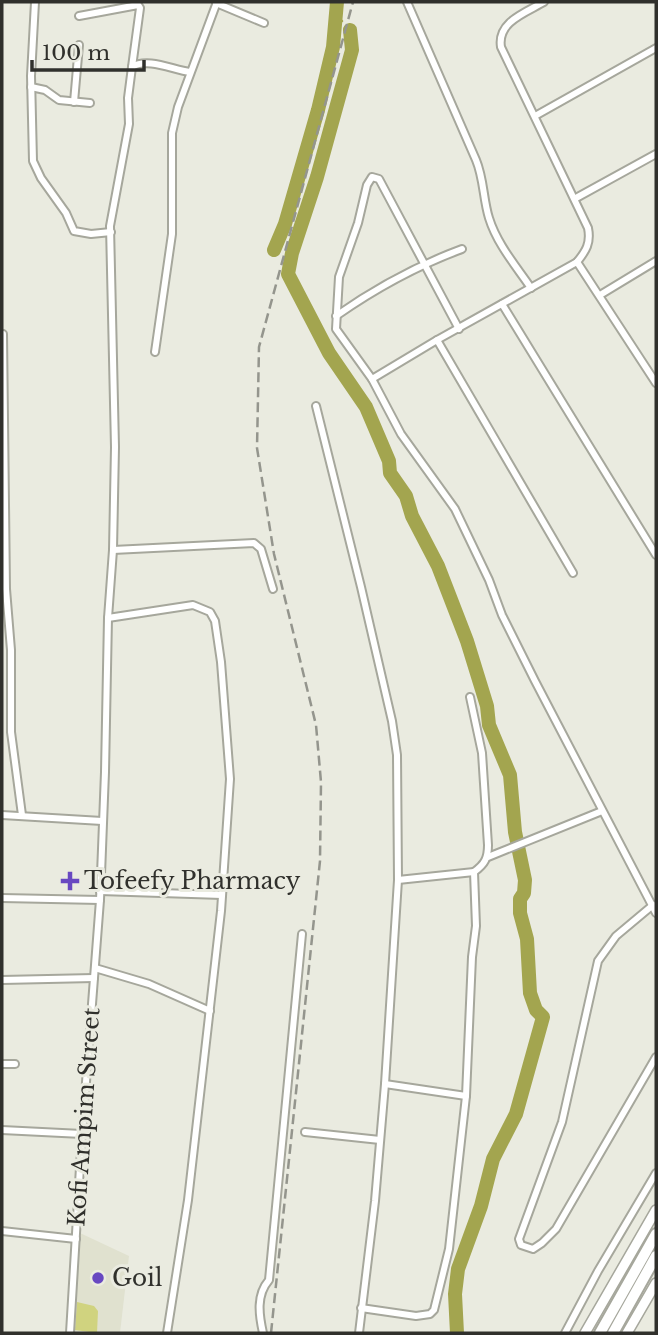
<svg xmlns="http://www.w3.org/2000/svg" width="658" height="1335" viewBox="0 0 658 1335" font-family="'Libre Baskerville',serif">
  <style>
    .built { fill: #e0e1cf }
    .green { fill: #d0d37f }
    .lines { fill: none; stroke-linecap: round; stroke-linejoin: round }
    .stream { stroke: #a3a54f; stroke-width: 2.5 }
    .river { stroke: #a3a54f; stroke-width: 14 }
    .street-casing { stroke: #a6a79c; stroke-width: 10 }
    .secondary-casing { stroke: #a6a79c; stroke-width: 12 }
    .highway-casing { stroke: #a6a79c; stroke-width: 14 }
    .street { stroke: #fff; stroke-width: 6 }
    .secondary { stroke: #fff; stroke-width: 9 }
    .highway { stroke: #fff; stroke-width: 10 }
    .rail { stroke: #94958d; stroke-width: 2.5; stroke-dasharray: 10 5; stroke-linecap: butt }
    .poi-dot { fill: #6848c1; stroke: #eaebe0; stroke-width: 2.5 }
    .labels { text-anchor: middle; stroke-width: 6; stroke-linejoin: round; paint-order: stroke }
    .poi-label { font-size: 23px; fill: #30302c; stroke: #eaebe0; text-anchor: start }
    .street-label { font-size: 23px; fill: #30302c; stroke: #eaebe0 }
  </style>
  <rect width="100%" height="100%" fill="#eaebe0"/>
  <polygon class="built" points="80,1233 129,1256 120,1333 72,1333"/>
  <polygon class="green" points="77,1302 94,1306 98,1311 97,1333 75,1330"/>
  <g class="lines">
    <polyline class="stream" points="335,23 342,21"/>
    <g class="river">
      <polyline points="350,30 352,50 317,177 292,253 288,274 329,353 366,407 389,461 390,473 406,496 412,516 438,566 467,641 487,706 489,725 510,775 515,832 525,880 524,893 520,899 520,913 527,939 530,993 536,1010 543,1017 516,1114 493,1159 481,1206 458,1269 455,1294 457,1333"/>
      <polyline points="274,250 285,224 318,110 333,47 337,2"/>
    </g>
    <defs>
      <g id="street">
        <polyline points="35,2 31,76 33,161 41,178 66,213 74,231 91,234 111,232"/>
        <path d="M407,2L476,160C484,179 483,199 489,218C497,244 516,266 531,288"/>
        <polyline points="216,3 264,23"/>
        <polyline points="79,16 138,5 140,8 132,67"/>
        <polyline points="31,87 45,90 59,100 90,103"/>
        <polyline points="74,102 79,45"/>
        <polyline points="535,116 656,48"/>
        <polyline points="576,198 656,154"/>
        <polyline points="577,262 656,383"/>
        <polyline points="600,295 656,261"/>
        <polyline points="502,304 656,555"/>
        <path d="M336,316C376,288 416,266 462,249"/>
        <polyline points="459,329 379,179 372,177 367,185 358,223 339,277 336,329 372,379 401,434 455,509 489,580 502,615 535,681 656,913"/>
        <polyline points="3,334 6,589 11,650 11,732 22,815"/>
        <polyline points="437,340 573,573"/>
        <polyline points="155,352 172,234 172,133 178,107 217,2"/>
        <path d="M372,379L437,340L577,262C586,251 591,243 588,228L501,47C497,22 525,13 544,2"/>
        <polyline points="316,406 361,587 392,721 397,755 398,880 385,1084 375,1201 359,1333"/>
        <polyline points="113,550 254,543 261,549 273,589"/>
        <polyline points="108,618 193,605 210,612 215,621 221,662 230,779 221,911 188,1200 167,1333"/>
        <polyline points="2,815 102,821"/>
        <polyline points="488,857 602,811"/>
        <polyline points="398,880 474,872"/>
        <polyline points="100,891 222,895"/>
        <polyline points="2,898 100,900"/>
        <polyline points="653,905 616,936 598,961 562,1122 519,1239 521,1245 533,1249 542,1243 556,1229 656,1057"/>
        <polyline points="95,968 149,984 210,1011"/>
        <polyline points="2,980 94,978"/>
        <polyline points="2,1064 15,1064"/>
        <polyline points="385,1084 466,1096"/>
        <polyline points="2,1130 82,1134"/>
        <polyline points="305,1132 380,1140"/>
        <polyline points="2,1231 76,1239"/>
        <path d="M361,1308L416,1316L430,1314L434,1310L449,1249L466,1096L472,957L476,926L474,872C485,864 488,858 488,845L482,753L470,697"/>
        <path d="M70,1333L82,1134L100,900L105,772L108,618L113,550L115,447L110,226L129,124L128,98L132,67C148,57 173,70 190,72"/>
        <path d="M263,1333C259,1315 256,1295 269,1280L302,934"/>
        <polyline points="565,1333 598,1271 656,1173"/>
      </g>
      <g id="secondary">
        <polyline points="585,1333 656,1210"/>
        <polyline points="627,1333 656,1283"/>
      </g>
      <g id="highway">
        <polyline points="600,1333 656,1234"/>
        <polyline points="613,1333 656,1256"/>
      </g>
    </defs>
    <use href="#street" class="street-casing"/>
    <use href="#secondary" class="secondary-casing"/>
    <use href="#highway" class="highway-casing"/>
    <use href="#street" class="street"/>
    <use href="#secondary" class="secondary"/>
    <use href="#highway" class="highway"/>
    <polyline class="rail" points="271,1333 320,861 321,782 316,725 274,554 257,448 259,347 353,2"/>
  </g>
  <g class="poi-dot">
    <path d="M66.5 870.5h7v7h7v7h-7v7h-7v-7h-7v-7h7z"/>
    <circle cx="98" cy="1278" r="7"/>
  </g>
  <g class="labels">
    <g class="poi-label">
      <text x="84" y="889">Tofeefy Pharmacy</text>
      <text x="112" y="1286">Goil</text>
    </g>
    <g class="street-label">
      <text transform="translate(84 1117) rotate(-86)" y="8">Kofi Ampim Street</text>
    </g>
  </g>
  <rect width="658" height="1335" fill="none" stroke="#30302c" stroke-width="7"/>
  <path d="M32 60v10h112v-10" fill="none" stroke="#30302c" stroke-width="3.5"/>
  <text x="42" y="60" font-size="21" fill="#30302c" stroke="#eaebe0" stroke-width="5" paint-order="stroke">100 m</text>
</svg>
